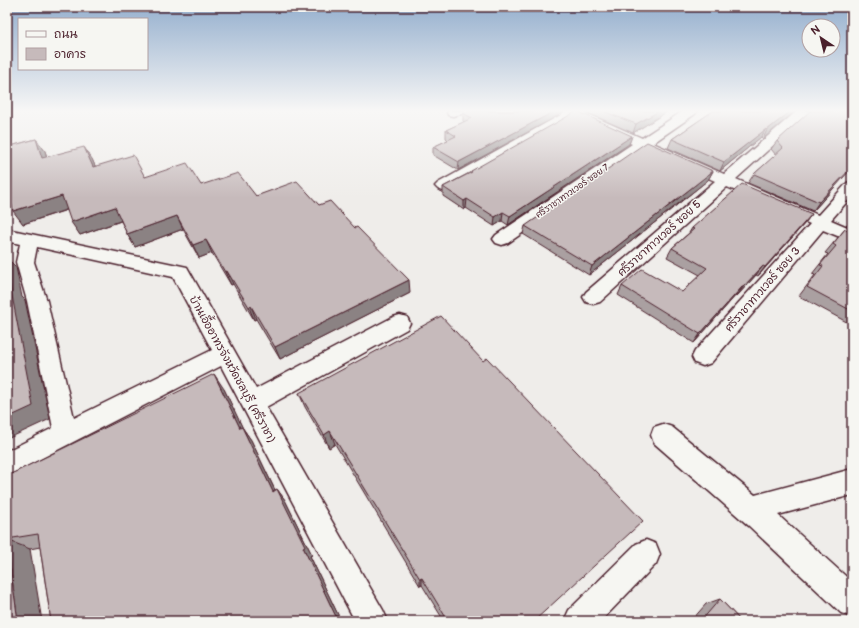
<svg xmlns="http://www.w3.org/2000/svg" width="859" height="628" viewBox="0 0 859 628" font-family="'Balsamiq Sans','Playpen Sans Thai',sans-serif">
  <style>
    .lines { fill: none; stroke-linecap: round; stroke-linejoin: round }
    .minor-casing { stroke: #4a1f2b; stroke-width: 3 }
    .minor { fill: #f6f6f2; fill-rule: evenodd }
    .wall { fill: #aaa0a1; stroke: #4a1f2b }
    .shaded-wall { fill: #8b8283; stroke: #4a1f2b }
    .building { fill: #c6babb; stroke: #4a1f2b }
    .labels { text-anchor: middle; stroke-width: 3; stroke-linejoin: round; paint-order: stroke }
    .far-street-label { font-size: 9px; fill: #4a1f2b; stroke: #f6f6f2 }
    .street-label { font-size: 11px; fill: #4a1f2b; stroke: #f6f6f2 }
  </style>
  <rect width="100%" height="100%" fill="#efedea"/>
  <filter id="ink" filterUnits="userSpaceOnUse"><feTurbulence type="fractalNoise" baseFrequency=".025" numOctaves="2"/><feDisplacementMap in="SourceGraphic" scale="8" xChannelSelector="R" yChannelSelector="G"/><feConvolveMatrix kernelMatrix="1 2 1 2 8 2 1 2 1" color-interpolation-filters="sRGB"/></filter>
  <g filter="url(#ink)">
    <g class="lines">
      <defs>
        <g id="minor">
          <polygon points="448,111 463,111 461,114 453,116 448,115 447,112"/>
          <polygon points="563,111 581,111 642,138 683,111 697,111 695,114 653,143 724,174 797,111 810,111 808,114 736,179 818,215 847,183 852,181 852,196 831,220 852,229 852,242 823,230 711,363 703,366 695,363 692,357 695,351 810,224 727,187 600,302 593,304 586,302 583,297 586,292 715,181 644,149 508,243 502,245 496,243 493,239 496,235 632,144 574,118 448,189 443,191 438,189 435,186 438,183 564,113"/>
          <path d="M7,229L187,267L256,389L393,317L400,315L407,317L410,323L407,329L266,407L383,610L388,621H355L221,366L7,476V451L53,428L27,301L16,262L20,244L7,241ZM37,247L173,277L212,350L74,418L47,301L34,262Z"/>
          <polygon points="663,424 672,427 755,495 852,469 852,495 778,515 852,582 852,617 841,613 749,526 654,443 651,435 654,427"/>
          <polygon points="646,540 656,544 660,554 656,564 601,621 564,621 569,610 636,544"/>
        </g>
      </defs>
      <use href="#minor" class="minor-casing"/>
      <use href="#minor" class="minor"/>
    </g>
    <g class="wall">
      <polygon points="468,111 564,111 563,113 458,170 433,155 433,147 448,140 446,138 446,130 464,122 463,121 463,113"/>
      <polygon points="585,111 668,111 633,133 586,112"/>
      <polygon points="713,111 795,111 763,139 761,137 720,171 668,148 672,139"/>
      <polygon points="852,111 852,168 813,211 748,183 754,174 776,155 771,149 777,141"/>
      <polygon points="632,136 629,144 508,225 502,221 494,226 466,208 464,210 443,196 443,187 471,172 471,171"/>
      <polygon points="36,139 45,151 47,157 92,159 95,166 145,177 201,185 256,196 319,205 410,293 280,359 256,319 254,320 233,284 231,285 212,253 199,258 183,229 135,247 127,234 121,221 80,235 67,210 23,224 11,202 7,203 7,147"/>
      <polygon points="713,171 708,180 589,275 523,234 525,226"/>
      <polygon points="812,214 805,223 758,276 756,275 737,296 736,295 694,343 618,295 622,286 682,292 700,275 667,257 672,248 689,233 692,228"/>
      <polygon points="845,229 852,232 852,325 799,296 815,275 812,274 828,254 825,253"/>
      <polygon points="224,389 242,427 251,440 275,490 277,489 285,500 312,555 310,556 341,621 51,621 40,547 30,549 7,621 7,475 8,475"/>
      <polygon points="299,393 534,621 444,621 422,585 420,586 335,444 329,448 305,407"/>
      <polygon points="720,599 741,621 691,621 706,604"/>
    </g>
    <g class="shaded-wall">
      <polygon points="555,111 564,111 563,113 458,170 459,162"/>
      <polygon points="659,111 668,111 633,133 636,124"/>
      <polygon points="791,111 795,111 763,139 767,130"/>
      <polygon points="766,129 761,137 720,171 724,162"/>
      <polygon points="632,136 629,144 508,225 510,216"/>
      <polygon points="36,139 45,151 51,171 42,158"/>
      <polygon points="84,147 92,159 101,180 93,167"/>
      <polygon points="852,167 852,168 813,211 819,202"/>
      <polygon points="713,171 708,180 589,275 592,266"/>
      <polygon points="8,186 18,199 7,203 7,187"/>
      <polygon points="62,196 72,208 23,224 13,211"/>
      <polygon points="467,199 466,208 464,210 464,201"/>
      <polygon points="115,207 123,220 80,235 71,222"/>
      <polygon points="503,212 502,221 494,226 495,217"/>
      <polygon points="812,214 805,223 758,276 765,267"/>
      <polygon points="177,216 183,229 135,247 127,234"/>
      <polygon points="206,240 212,253 199,258 193,245"/>
      <polygon points="7,258 16,267 22,297 25,300 50,419 7,439 8,285"/>
      <polygon points="763,266 756,275 737,296 743,287"/>
      <polygon points="227,271 233,284 231,285 225,272"/>
      <polygon points="409,280 410,293 280,359 275,347"/>
      <polygon points="742,287 736,295 694,343 700,334"/>
      <polygon points="251,306 256,319 254,320 249,307"/>
      <polygon points="214,374 224,389 249,441 240,428"/>
      <polygon points="242,427 251,440 281,503 273,492"/>
      <polygon points="330,431 335,444 329,448 324,435"/>
      <polygon points="277,489 285,500 312,555 310,556 341,621 338,621 303,547"/>
      <polygon points="7,540 30,549 42,621 18,621 7,544"/>
      <polygon points="422,578 422,585 420,586 420,579"/>
    </g>
    <g class="building">
      <polygon points="468,111 555,111 459,162 433,147 456,136 446,130 472,118 463,113"/>
      <polygon points="577,111 632,136 510,216 503,212 495,217 467,199 464,201 443,187 472,172 471,171"/>
      <polygon points="603,111 659,111 636,124"/>
      <polygon points="713,111 791,111 767,130 766,129 724,162 672,139"/>
      <polygon points="810,111 852,111 852,167 819,202 754,174 783,148 777,141"/>
      <polygon points="36,139 42,158 84,147 93,167 133,155 145,177 187,163 201,185 238,173 256,196 297,181 319,205 330,201 355,228 357,227 409,280 275,347 251,306 249,307 227,271 225,272 206,240 193,245 177,216 127,234 115,207 71,222 62,196 13,211 8,186 7,187 7,147"/>
      <polygon points="647,142 713,171 592,266 525,226"/>
      <polygon points="742,184 812,214 765,267 763,266 743,287 742,287 700,334 622,286 642,269 682,292 707,268 672,248 694,229 692,228"/>
      <polygon points="845,229 852,232 852,311 807,287 823,266 820,265 836,246 833,244"/>
      <polygon points="7,282 8,285 10,285 33,406 7,418"/>
      <polygon points="441,316 483,361 487,358 643,521 534,621 448,621 422,578 420,579 330,431 324,435 299,393"/>
      <polygon points="214,374 240,428 242,427 273,492 277,489 305,546 303,547 338,621 51,621 38,534 7,539 7,476"/>
      <polygon points="7,544 18,621 7,621"/>
      <polygon points="720,599 741,621 701,621"/>
    </g>
  </g>
  <linearGradient id="sky" x2="0" y2="1"><stop stop-color="#93aecd"/><stop offset="0.56" stop-color="#f8f7f6"/><stop offset="1" stop-color="#f8f7f6" stop-opacity="0"/></linearGradient>
  <rect width="859" height="198" fill="url(#sky)"/>
  <g class="labels">
    <g class="far-street-label">
      <text transform="translate(572 191) rotate(-35)" y="3">ศรีราชาทาวเวอร์ ซอย 7</text>
    </g>
    <g class="street-label">
      <text transform="translate(659 238) rotate(-42)" y="4">ศรีราชาทาวเวอร์ ซอย 5</text>
      <text transform="translate(762 289) rotate(-49)" y="4">ศรีราชาทาวเวอร์ ซอย 3</text>
      <text transform="translate(233 369) rotate(61)" y="4">บ้านเอื้ออาทรจังหวัดชลบุรี (ศรีราชา)</text>
    </g>
  </g>
  <rect width="859" height="628" fill="none" stroke="#f6f6f2" stroke-width="24"/>
  <rect x="12" y="12" width="835" height="604" fill="none" stroke="#4a1f2b" stroke-width="1.5" filter="url(#ink)"/>
  <rect x="18" y="18" width="130" height="52" fill="#f6f6f2" stroke="#b1a0a2"/>
  <rect x="26" y="31" width="20" height="6" fill="#f6f6f2" stroke="#b1a0a2"/>
  <text x="54" y="38" font-size="12" fill="#4a1f2b">ถนน</text>
  <rect x="26" y="48" width="20" height="12" fill="#c6babb" stroke="#b1a0a2"/>
  <text x="54" y="58" font-size="12" fill="#4a1f2b">อาคาร</text>
  <g transform="translate(821 38) rotate(325)"><circle r="19" fill="#f6f6f2" stroke="#b1a0a2"/>
  <path d="M0-3L7 15L0 10L-7 15Z" fill="#4a1f2b"/>
  <text y="-6" font-size="11" font-weight="bold" text-anchor="middle" fill="#4a1f2b">N</text>
  </g>
</svg>
